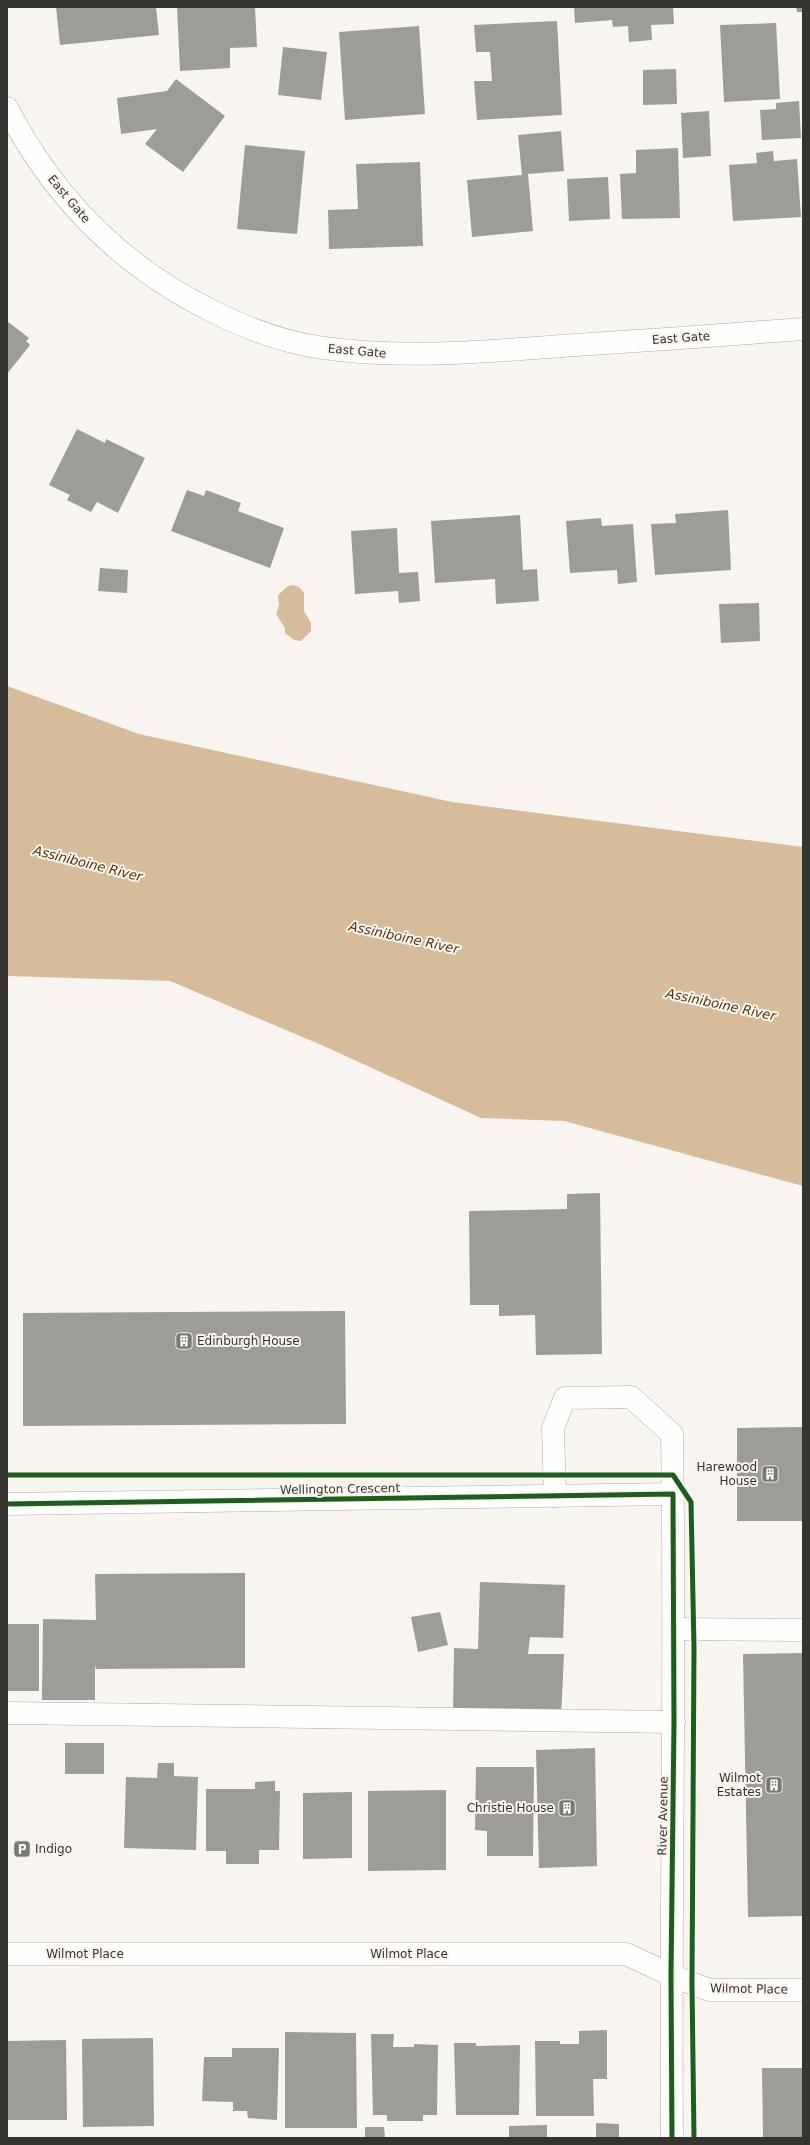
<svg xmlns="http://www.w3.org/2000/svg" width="810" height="2145" viewBox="0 0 810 2145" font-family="'DejaVu Sans',sans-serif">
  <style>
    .water { fill: #d6bc9b }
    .building { fill: #9e9c99 }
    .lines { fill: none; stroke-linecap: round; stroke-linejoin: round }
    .minor-casing { stroke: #aeaba8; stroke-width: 23 }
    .minor { stroke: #fefefd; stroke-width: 22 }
    .cycleway-casing { stroke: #fbf5ee; stroke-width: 8 }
    .cycleway { stroke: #1b5e20; stroke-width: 5 }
    .labels { text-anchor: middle; stroke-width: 4; stroke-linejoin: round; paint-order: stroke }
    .street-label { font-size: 12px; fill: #363431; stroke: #fbf5ee }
    .poi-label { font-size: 12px; fill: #363431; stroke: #fbf5ee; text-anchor: end }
    .water-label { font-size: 13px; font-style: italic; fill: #4f3611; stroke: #fbf5ee }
  </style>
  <rect width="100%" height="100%" fill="#f8f5f1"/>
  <g class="water">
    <polygon points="294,585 300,588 304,593 304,611 311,623 311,631 301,641 294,640 285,633 285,628 276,614 279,605 278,595 288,586"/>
    <polygon points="7,686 139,734 452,802 803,847 803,1186 564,1121 481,1118 326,1047 170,981 7,976"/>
  </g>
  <g class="building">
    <polygon points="56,7 156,7 159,35 60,45"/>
    <polygon points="177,7 255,7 257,47 230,48 230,68 180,71"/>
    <polygon points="574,7 673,7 674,24 651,25 652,40 629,42 628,26 613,27 612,20 575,23"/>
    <polygon points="796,7 803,7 803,12 797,12"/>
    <polygon points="557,21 562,115 477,120 474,81 492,81 490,52 476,52 474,25"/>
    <polygon points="776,23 780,99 724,102 720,25"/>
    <polygon points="419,26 425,114 345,120 339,32"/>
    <polygon points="283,47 327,52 321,100 278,95"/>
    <polygon points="676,69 677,104 643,105 643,70"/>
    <polygon points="176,79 225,116 183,172 145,144 157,129 121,134 117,98 167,91"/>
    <polygon points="799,101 801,138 762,140 760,110 776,109 776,103"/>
    <polygon points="709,111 711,156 683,158 681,113"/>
    <polygon points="561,131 564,171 528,174 533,231 472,237 467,180 522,175 518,135"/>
    <polygon points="245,145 305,151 297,234 237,229"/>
    <polygon points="678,148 680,218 622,219 620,174 636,173 636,150"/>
    <polygon points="773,151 774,161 797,159 801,217 733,221 729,165 757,163 756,153"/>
    <polygon points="420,162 423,246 329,249 328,210 358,209 356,164"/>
    <polygon points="608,177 610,219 569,221 567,179"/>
    <polygon points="7,321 29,338 26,341 30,345 7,374"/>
    <polygon points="77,429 105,443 106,439 145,458 118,513 97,502 91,512 67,500 70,495 49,485"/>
    <polygon points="187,490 204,496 206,490 241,503 238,511 284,528 270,568 171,531"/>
    <polygon points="728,510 731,570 655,575 651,524 676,523 675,514"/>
    <polygon points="520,515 523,570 537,569 539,601 496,604 495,579 435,583 431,521"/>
    <polygon points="601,518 602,526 633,524 637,582 618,584 617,570 570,573 566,521"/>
    <polygon points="397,528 399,573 418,572 420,601 399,603 398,591 355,594 351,531"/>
    <polygon points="100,568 128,570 127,593 98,591"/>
    <polygon points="759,603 760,641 721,643 719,604"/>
    <polygon points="600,1193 602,1354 536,1355 535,1315 499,1316 499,1305 470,1305 469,1211 567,1209 567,1194"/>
    <polygon points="345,1311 346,1424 23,1426 23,1313"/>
    <polygon points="803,1427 803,1521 737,1521 737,1428"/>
    <polygon points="245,1573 245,1668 96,1669 95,1665 95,1700 42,1700 43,1619 96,1620 95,1574"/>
    <polygon points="480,1582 565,1585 563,1638 530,1637 528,1654 564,1654 561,1718 453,1714 454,1648 478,1649"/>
    <polygon points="440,1612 448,1645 418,1652 411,1617"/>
    <rect x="7" y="1624" width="32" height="67"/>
    <polygon points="803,1653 803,1916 748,1917 743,1654"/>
    <rect x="65" y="1743" width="39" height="31"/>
    <polygon points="595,1748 597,1866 539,1868 536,1750"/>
    <polygon points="158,1763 174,1763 174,1776 198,1777 196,1850 124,1848 126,1777 157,1778"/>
    <polygon points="476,1767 534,1767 533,1856 487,1856 487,1831 475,1830"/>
    <polygon points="275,1781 275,1791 280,1791 279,1850 259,1850 259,1864 226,1864 226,1851 206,1851 206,1789 255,1789 255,1782"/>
    <polygon points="446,1790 446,1870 368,1871 368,1791"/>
    <polygon points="352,1792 352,1858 303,1859 303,1793"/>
    <polygon points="607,2030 607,2079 593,2079 594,2116 536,2116 535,2041 560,2041 560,2044 579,2044 579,2031"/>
    <polygon points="285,2032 356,2033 357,2128 285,2128"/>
    <polygon points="371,2034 394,2034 393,2047 414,2047 414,2044 438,2045 437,2115 423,2115 423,2121 387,2121 387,2115 373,2115"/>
    <polygon points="153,2038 154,2126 83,2127 82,2039"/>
    <polygon points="66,2040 67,2120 7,2120 7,2041"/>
    <polygon points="454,2043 476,2043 476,2046 520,2045 519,2115 456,2115"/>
    <polygon points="232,2048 279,2048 277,2120 248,2118 247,2111 233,2111 233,2102 202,2101 204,2057 232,2057"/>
    <polygon points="762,2068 803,2068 803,2138 763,2138"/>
    <polygon points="596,2123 619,2124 619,2138 596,2138"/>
    <polygon points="547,2125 547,2138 509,2138 509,2126"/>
    <polygon points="365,2127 384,2127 385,2138 365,2138"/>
  </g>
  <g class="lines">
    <defs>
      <g id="minor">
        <path d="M7,108C54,199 122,267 214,312C248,329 285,343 324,348C403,359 482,352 561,346C642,341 722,335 803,329"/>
        <path d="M555,1496L553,1428L565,1398L631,1397L672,1434C676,1669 670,1903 672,2138"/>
        <polyline points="7,1504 673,1494"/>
        <polyline points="674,1629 803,1630"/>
        <polyline points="7,1713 674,1722"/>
        <polyline points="7,1954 626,1954 671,1975 709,1990 803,1990"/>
      </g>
    </defs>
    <use href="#minor" class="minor-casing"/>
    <use href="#minor" class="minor"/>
    <defs>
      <g id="cycleway">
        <polyline points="7,1475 673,1475 691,1502 694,1648 692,1984 694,2138"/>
        <polyline points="7,1504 673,1494 674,1722 671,1975 672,2138"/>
      </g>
    </defs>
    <use href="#cycleway" class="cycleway-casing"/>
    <use href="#cycleway" class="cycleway"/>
  </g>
  <defs>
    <symbol id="building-square" viewBox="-11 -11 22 22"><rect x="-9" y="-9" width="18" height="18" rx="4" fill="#7a7874" stroke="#fbf5ee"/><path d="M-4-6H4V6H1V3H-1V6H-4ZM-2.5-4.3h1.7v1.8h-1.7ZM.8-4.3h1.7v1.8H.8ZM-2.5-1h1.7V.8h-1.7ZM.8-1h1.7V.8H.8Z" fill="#fff"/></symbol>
    <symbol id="parking-square" viewBox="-11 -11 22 22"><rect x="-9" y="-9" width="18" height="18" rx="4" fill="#7a7874" stroke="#fbf5ee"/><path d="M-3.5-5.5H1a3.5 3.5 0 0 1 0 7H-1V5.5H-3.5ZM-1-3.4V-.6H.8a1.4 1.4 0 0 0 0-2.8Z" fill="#fff"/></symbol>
  </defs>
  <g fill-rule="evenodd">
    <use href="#building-square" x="174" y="1331" width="20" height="20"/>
    <use href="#building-square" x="760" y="1464" width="20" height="20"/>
    <use href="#building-square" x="764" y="1775" width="20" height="20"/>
    <use href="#building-square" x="557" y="1798" width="20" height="20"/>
    <use href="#parking-square" x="12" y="1839" width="20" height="20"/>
  </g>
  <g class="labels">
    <g class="street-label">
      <text transform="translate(69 199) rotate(50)" y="4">East Gate</text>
      <text transform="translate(681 338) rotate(-4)" y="4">East Gate</text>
      <text transform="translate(357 351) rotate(5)" y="4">East Gate</text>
      <text transform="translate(340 1489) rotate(-1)" y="4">Wellington Crescent</text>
      <text transform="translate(663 1816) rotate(-89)" y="4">River Avenue</text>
      <text x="85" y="1958">Wilmot Place</text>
      <text x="409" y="1958">Wilmot Place</text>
      <text transform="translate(749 1989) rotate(1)" y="4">Wilmot Place</text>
    </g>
    <g class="poi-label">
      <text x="197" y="1345" text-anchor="start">Edinburgh House</text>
      <text x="757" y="1471">Harewood<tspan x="757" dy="14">House</tspan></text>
      <text x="761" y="1782">Wilmot<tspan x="761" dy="14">Estates</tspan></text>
      <text x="554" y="1812">Christie House</text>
      <text x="35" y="1853" text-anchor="start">Indigo</text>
    </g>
    <g class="water-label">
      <text transform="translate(88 863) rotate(14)" y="5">Assiniboine River</text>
      <text transform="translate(404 937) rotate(12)" y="5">Assiniboine River</text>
      <text transform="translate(721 1004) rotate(12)" y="5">Assiniboine River</text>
    </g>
  </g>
  <rect width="810" height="2145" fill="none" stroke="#363431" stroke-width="16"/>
</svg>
